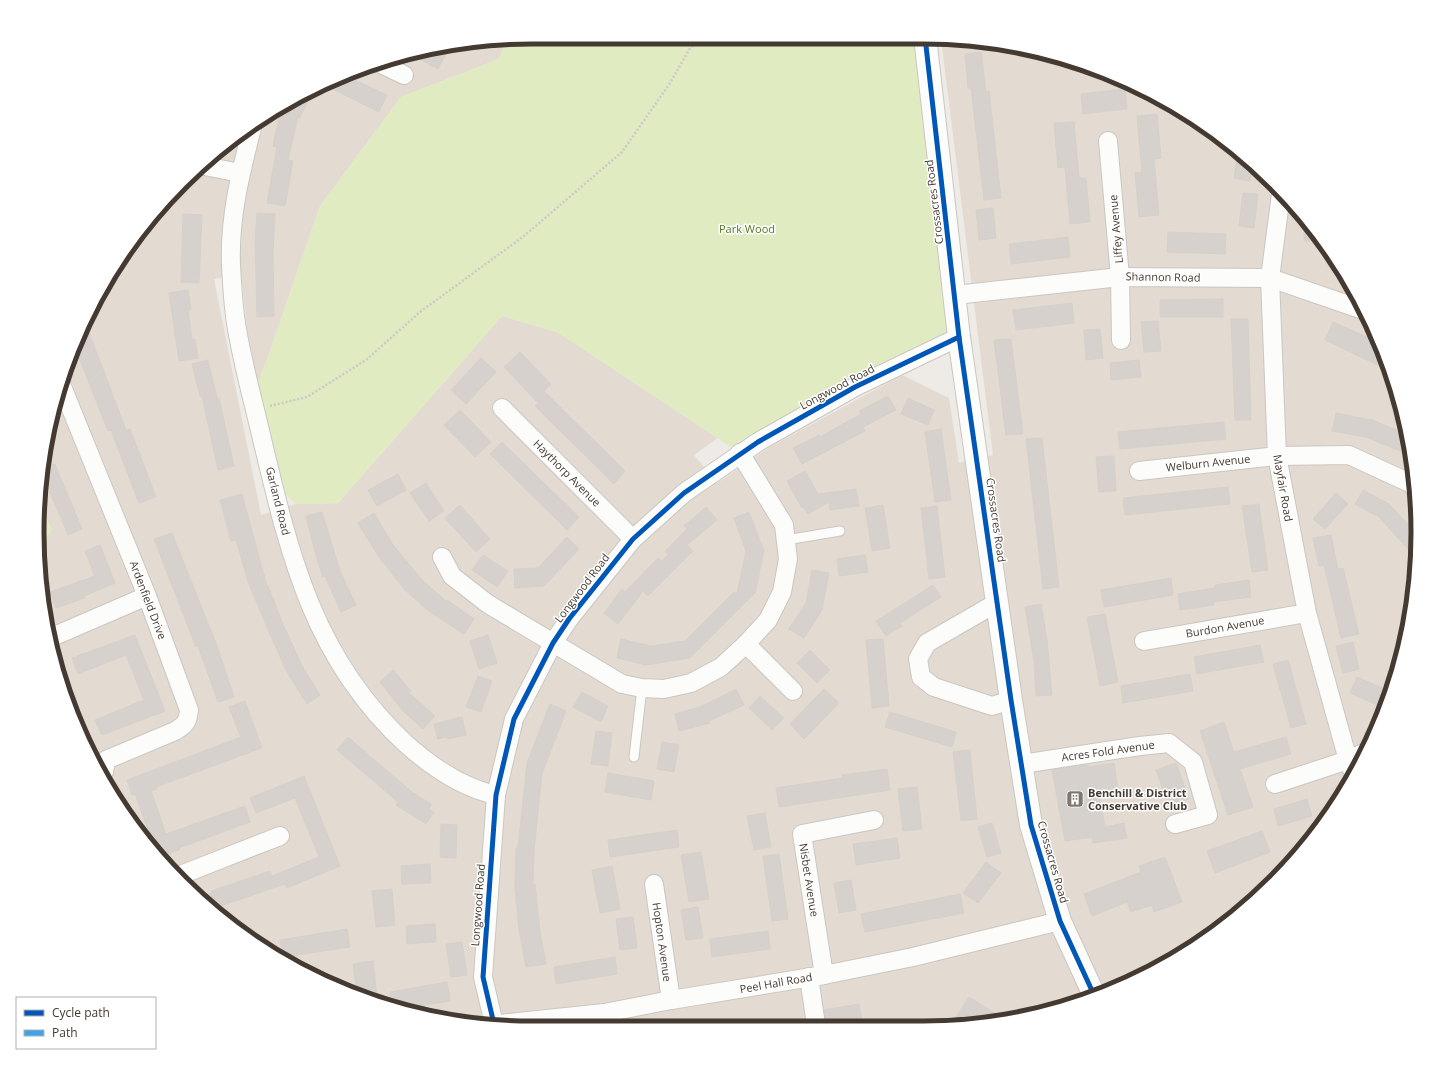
<svg xmlns="http://www.w3.org/2000/svg" width="1455" height="1065" viewBox="0 0 1455 1065" font-family="'Open Sans',sans-serif">
  <style>
    .residential { fill: #e3dbd1 }
    .green { fill: #e1ebc2 }
    .building { fill: #d6d1cc; stroke: #d6d0cb }
    .lines { fill: none; stroke-linecap: round; stroke-linejoin: round }
    .service-casing { stroke: #cac6c1; stroke-width: 11 }
    .minor-casing { stroke: #cac6c1; stroke-width: 20 }
    .tertiary-casing { stroke: #cac6c1; stroke-width: 24 }
    .path { stroke: #cdc9c5; stroke-width: 2.5; stroke-dasharray: 2 2; stroke-linecap: butt }
    .service { stroke: #fcfcfb; stroke-width: 9 }
    .minor { stroke: #fcfcfb; stroke-width: 18 }
    .tertiary { stroke: #fcfcfb; stroke-width: 22 }
    .quiet { stroke: #3fa3eb; stroke-width: 4; stroke-dasharray: 8 4; stroke-linecap: butt }
    .cycleway-casing { stroke: #fff; stroke-width: 8 }
    .cycleway { stroke: #0057b8; stroke-width: 5 }
    .labels { text-anchor: middle; stroke-width: 3; stroke-linejoin: round; paint-order: stroke }
    .street-label { font-size: 11px; fill: #443a31; stroke: #fff }
    .park-label { font-size: 11px; fill: #507a21; stroke: #fff }
    .poi-label { font-size: 11px; font-weight: bold; fill: #443a31; stroke: #fff; text-anchor: start }
    .rim { fill: none; stroke: #443a31; stroke-width: 5 }
  </style>
  <rect width="100%" height="100%" fill="#eeeae5"/>
  <polygon class="residential" points="941,39 1051,54 1112,75 1198,120 1249,160 1315,231 1367,313 1401,404 1417,500 1414,597 1392,692 1352,780 1295,859 1224,925 1112,990 987,1024 500,1027 404,1011 313,977 206,905 140,834 75,722 41,597 41,468 54,404 88,314 160,206 257,120 314,88 404,54 507,40 499,59 401,97 320,206 265,365 254,391 241,274 214,279 261,515 296,504 338,503 502,316 557,332 718,438 694,455 717,483 770,447 902,375 949,398 959,463 993,455"/>
  <g class="green">
    <polygon points="533,37 919,37 959,337 740,453 557,332 502,316 338,503 296,504 281,490 254,391 265,365 320,206 401,97 499,59 507,40"/>
    <polygon points="41,506 52,529 41,546"/>
  </g>
  <g class="building">
    <polygon points="449,48 438,69 408,53 431,50"/>
    <polygon points="981,52 986,92 989,91 1001,198 984,200 971,88 968,88 965,54"/>
    <polygon points="346,76 387,95 379,112 323,84"/>
    <polygon points="313,88 300,118 298,117 288,160 293,161 285,206 267,203 277,147 273,146 279,118 287,103"/>
    <polygon points="1125,89 1127,109 1083,114 1081,94"/>
    <polygon points="1157,114 1161,158 1154,159 1159,215 1139,217 1135,173 1142,172 1137,116"/>
    <polygon points="1074,122 1079,178 1086,178 1090,222 1070,224 1065,167 1058,168 1054,123"/>
    <polygon points="1238,152 1253,163 1250,181 1234,178"/>
    <polygon points="1243,193 1258,194 1254,228 1239,226"/>
    <polygon points="993,208 996,238 979,240 976,210"/>
    <polygon points="257,213 275,214 273,251 274,316 257,317 255,243"/>
    <polygon points="183,214 202,215 199,283 181,282"/>
    <polygon points="1304,219 1315,231 1322,241 1304,241"/>
    <polygon points="1168,232 1226,234 1225,254 1167,252"/>
    <polygon points="1068,237 1070,257 1011,264 1009,244"/>
    <polygon points="188,290 191,309 188,310 192,339 195,339 198,358 179,361 169,293"/>
    <polygon points="1223,299 1223,317 1160,317 1160,300"/>
    <polygon points="1072,303 1074,323 1016,330 1013,310"/>
    <polygon points="1231,319 1248,319 1251,420 1235,420"/>
    <polygon points="1158,321 1161,351 1144,352 1141,322"/>
    <polygon points="85,322 126,430 130,429 156,497 139,503 111,430 108,431 75,347"/>
    <polygon points="1333,322 1378,342 1388,370 1325,340"/>
    <polygon points="1100,329 1103,358 1086,360 1084,330"/>
    <polygon points="1011,339 1023,434 1006,435 994,340"/>
    <polygon points="520,352 551,384 544,391 625,471 614,484 535,406 538,403 504,367"/>
    <polygon points="481,358 496,372 466,404 451,390"/>
    <polygon points="208,360 217,398 219,398 234,466 218,470 202,396 200,396 192,364"/>
    <polygon points="1139,360 1141,377 1111,380 1110,363"/>
    <polygon points="888,396 896,410 863,427 865,431 802,464 793,448 819,435 820,437 861,414 859,411"/>
    <polygon points="908,398 934,410 928,425 901,414"/>
    <polygon points="460,410 491,442 475,457 444,425"/>
    <polygon points="1336,413 1372,420 1406,434 1410,455 1366,437 1332,431"/>
    <polygon points="1224,422 1226,439 1120,449 1118,432"/>
    <polygon points="941,429 951,500 935,502 925,432"/>
    <polygon points="1042,438 1059,587 1043,589 1026,439"/>
    <polygon points="502,442 579,517 567,530 490,454"/>
    <polygon points="1114,456 1116,491 1099,492 1096,457"/>
    <polygon points="55,464 82,529 68,535 47,485 41,488 41,470"/>
    <polygon points="805,471 818,494 856,489 859,506 830,510 829,502 808,514 803,507 802,508 787,481"/>
    <polygon points="398,474 406,490 377,506 368,490"/>
    <polygon points="426,483 444,511 429,521 410,493"/>
    <polygon points="1228,487 1230,504 1125,515 1123,498"/>
    <polygon points="1363,490 1389,504 1416,533 1415,557 1379,517 1355,504"/>
    <polygon points="1336,493 1348,504 1325,529 1313,519"/>
    <polygon points="242,494 267,586 268,586 283,624 302,666 320,695 307,704 287,672 269,632 248,582 236,540 231,541 220,500"/>
    <polygon points="1259,504 1268,570 1252,572 1242,506"/>
    <polygon points="460,505 490,539 476,552 445,518"/>
    <polygon points="883,505 890,548 872,551 865,508"/>
    <polygon points="937,506 945,577 929,579 921,508"/>
    <polygon points="706,507 717,520 687,545 693,551 648,596 643,591 618,624 604,613 622,589 625,592 658,558 662,561 668,555 665,551 687,529 684,526"/>
    <polygon points="322,512 340,571 356,605 341,612 325,576 323,577 315,552 306,516"/>
    <polygon points="749,512 764,551 755,593 690,658 646,665 617,658 621,639 651,646 685,641 734,592 737,594 746,551 734,518"/>
    <polygon points="374,513 393,545 423,581 446,601 447,600 474,619 464,634 430,612 405,590 379,557 358,523"/>
    <polygon points="172,533 217,646 234,697 218,702 198,646 196,647 154,539"/>
    <polygon points="1331,535 1338,569 1343,568 1359,634 1341,638 1324,565 1319,566 1313,538"/>
    <polygon points="567,537 579,549 544,586 515,588 514,569 538,568"/>
    <polygon points="100,545 115,583 84,596 85,598 56,608 50,592 95,576 85,551"/>
    <polygon points="483,555 508,571 497,587 472,570"/>
    <polygon points="865,555 868,572 839,576 837,559"/>
    <polygon points="812,570 829,573 822,610 804,638 789,629 806,603"/>
    <polygon points="1171,578 1173,595 1104,607 1101,590"/>
    <polygon points="1249,580 1251,597 1213,602 1214,605 1180,610 1178,594 1215,588 1215,585"/>
    <polygon points="933,585 941,597 900,623 902,626 886,636 876,621"/>
    <polygon points="1041,604 1047,640 1052,695 1036,696 1034,661 1025,607"/>
    <polygon points="1105,614 1118,682 1100,686 1087,617"/>
    <polygon points="135,635 165,711 102,735 95,720 144,700 126,655 78,674 72,658"/>
    <polygon points="488,635 497,663 479,669 470,641"/>
    <polygon points="883,639 889,706 872,708 866,640"/>
    <polygon points="1353,642 1359,669 1343,673 1336,646"/>
    <polygon points="1260,645 1264,662 1197,674 1194,657"/>
    <polygon points="810,650 830,670 817,683 797,663"/>
    <polygon points="1288,660 1306,724 1291,728 1273,664"/>
    <polygon points="393,670 411,691 409,693 435,716 423,729 403,711 380,682"/>
    <polygon points="1190,674 1193,691 1123,703 1121,686"/>
    <polygon points="478,676 492,681 481,712 466,707"/>
    <polygon points="1357,677 1389,691 1382,707 1350,693"/>
    <polygon points="736,689 744,705 709,721 710,723 679,731 675,714 700,707"/>
    <polygon points="824,689 839,703 804,739 790,724"/>
    <polygon points="582,692 608,706 601,722 573,707"/>
    <polygon points="760,696 784,718 772,730 749,708"/>
    <polygon points="245,701 262,748 156,787 157,789 151,791 166,834 245,806 250,822 179,848 180,849 160,857 156,852 135,794 132,795 127,780 241,737 229,707"/>
    <polygon points="550,704 566,711 542,774 534,850 533,884 535,884 540,932 546,964 526,967 519,930 515,888 516,848 518,848 527,763"/>
    <polygon points="890,712 956,732 952,747 885,727"/>
    <polygon points="462,717 466,735 448,739 447,737 438,739 434,724"/>
    <polygon points="1224,722 1234,752 1286,737 1291,754 1240,769 1253,807 1228,815 1200,731"/>
    <polygon points="596,731 612,733 608,766 591,764"/>
    <polygon points="348,737 412,792 431,804 429,809 434,812 426,824 396,805 398,802 337,750"/>
    <polygon points="662,742 679,745 674,772 657,769"/>
    <polygon points="970,750 977,819 961,821 953,752"/>
    <polygon points="1114,763 1118,790 1099,793 1105,827 1124,823 1127,838 1093,843 1092,837 1065,841 1052,770 1088,765 1088,767"/>
    <polygon points="1176,763 1189,799 1169,806 1156,770"/>
    <polygon points="887,769 890,790 779,807 776,788 843,778 842,775"/>
    <polygon points="608,773 654,781 651,800 605,792"/>
    <polygon points="304,776 340,866 287,888 285,884 212,909 206,905 199,898 212,893 211,891 270,871 272,876 319,857 295,798 256,813 250,798"/>
    <polygon points="917,787 922,829 903,831 898,789"/>
    <polygon points="1307,799 1312,816 1278,826 1274,809"/>
    <polygon points="765,813 771,847 754,850 747,816"/>
    <polygon points="992,823 1001,853 987,857 978,827"/>
    <polygon points="441,824 457,825 456,858 440,857"/>
    <polygon points="677,830 679,847 610,857 608,840"/>
    <polygon points="1262,831 1270,852 1215,873 1207,851"/>
    <polygon points="897,838 900,858 856,865 853,844"/>
    <polygon points="701,852 709,899 689,902 681,855"/>
    <polygon points="779,854 788,919 772,921 763,856"/>
    <polygon points="1165,857 1182,902 1154,912 1152,905 1131,912 1127,902 1092,916 1084,894 1141,872 1139,866"/>
    <polygon points="986,862 1001,873 978,903 963,893"/>
    <polygon points="430,864 431,883 402,884 401,866"/>
    <polygon points="612,866 620,909 600,913 592,870"/>
    <polygon points="851,880 856,910 839,913 834,883"/>
    <polygon points="392,889 395,925 376,927 372,891"/>
    <polygon points="960,894 964,913 865,932 861,914"/>
    <polygon points="698,907 703,938 686,940 681,910"/>
    <polygon points="633,917 637,948 620,950 616,919"/>
    <polygon points="435,924 436,942 407,944 406,926"/>
    <polygon points="347,929 350,947 283,957 280,940"/>
    <polygon points="768,931 770,949 712,957 710,939"/>
    <polygon points="462,942 467,975 451,977 446,944"/>
    <polygon points="615,957 617,974 556,984 554,967"/>
    <polygon points="373,961 377,997 369,998 357,993 353,964"/>
    <polygon points="447,982 450,1001 399,1009 393,1007 390,992"/>
    <polygon points="969,997 1004,1019 987,1024 960,1024 954,1020"/>
    <polygon points="859,1004 863,1025 826,1025 824,1010"/>
  </g>
  <g class="lines">
    <defs>
      <g id="service">
        <polyline points="786,540 840,531"/>
        <polyline points="634,757 642,688"/>
      </g>
      <g id="minor">
        <polyline points="379,63 404,75"/>
        <path d="M253,124C241,171 229,217 231,265C232,284 233,304 236,323C242,362 253,400 262,439C290,557 314,659 406,744C432,767 462,788 496,795"/>
        <polyline points="1108,141 1120,277 1121,340"/>
        <polyline points="205,166 240,173"/>
        <polyline points="1281,194 1270,278 1277,456 1307,613 1348,760 1354,774"/>
        <polyline points="955,295 1120,277 1270,278 1366,311"/>
        <path d="M61,384L147,596L189,710C188,722 185,725 175,731L106,760L104,772"/>
        <polyline points="502,408 633,539"/>
        <polyline points="1139,471 1277,456 1349,455 1412,484 1415,489"/>
        <polyline points="442,557 452,576 488,604 622,684 642,688 664,689 691,683 721,667 746,644 768,620 782,592 788,559 784,525 740,453"/>
        <polyline points="998,602 927,643 918,659 921,677 934,687 992,706 1011,700"/>
        <polyline points="52,637 147,596"/>
        <polyline points="1144,641 1307,613"/>
        <polyline points="746,644 793,691"/>
        <polyline points="1022,764 1140,746 1169,743 1193,762 1208,815 1175,824"/>
        <polyline points="1275,784 1348,760 1364,753"/>
        <polyline points="178,876 280,836"/>
        <polyline points="654,884 671,1000"/>
        <polyline points="824,975 802,834 874,820"/>
        <polyline points="809,977 816,1025"/>
        <polyline points="494,1024 483,977 496,795 514,719 553,643 569,619 633,539 684,493 758,442 855,387 959,337"/>
        <polyline points="489,1025 604,1013 671,1000 824,975 913,957 1060,921"/>
      </g>
      <polyline id="tertiary" points="925,37 959,337 1011,700 1031,825 1060,921 1094,995"/>
    </defs>
    <use href="#service" class="service-casing"/>
    <use href="#minor" class="minor-casing"/>
    <use href="#tertiary" class="tertiary-casing"/>
    <polyline class="path" points="270,406 307,397 366,360 420,312 524,236 622,152 670,83 690,48 703,37"/>
    <use href="#service" class="service"/>
    <use href="#minor" class="minor"/>
    <use href="#tertiary" class="tertiary"/>
    <polyline class="quiet" points="99,764 104,765"/>
    <defs>
      <g id="cycleway">
        <polyline points="925,37 959,337 1011,700 1031,825 1060,921 1094,995"/>
        <polyline points="494,1024 483,977 496,795 514,719 553,643 569,619 633,539 684,493 758,442 855,387 959,337"/>
      </g>
    </defs>
    <use href="#cycleway" class="cycleway-casing"/>
    <use href="#cycleway" class="cycleway"/>
  </g>
  <defs>
    <symbol id="building-square" viewBox="-11 -11 22 22"><rect x="-9" y="-9" width="18" height="18" rx="4" fill="#807870" stroke="#fff"/><path d="M-4-6H4V6H1V3H-1V6H-4ZM-2.5-4.3h1.7v1.8h-1.7ZM.8-4.3h1.7v1.8H.8ZM-2.5-1h1.7V.8h-1.7ZM.8-1h1.7V.8H.8Z" fill="#fff"/></symbol>
  </defs>
  <g fill-rule="evenodd">
    <use href="#building-square" x="1065" y="789" width="20" height="20"/>
  </g>
  <g class="labels">
    <g class="street-label">
      <text transform="translate(934 202) rotate(-97)" y="4">Crossacres Road</text>
      <text transform="translate(1116 229) rotate(-95)" y="4">Liffey Avenue</text>
      <text transform="translate(1163 277) rotate(1)" y="4">Shannon Road</text>
      <text transform="translate(837 387) rotate(-28)" y="4">Longwood Road</text>
      <text transform="translate(1208 463) rotate(-6)" y="4">Welburn Avenue</text>
      <text transform="translate(567 473) rotate(45)" y="4">Haythorp Avenue</text>
      <text transform="translate(1283 488) rotate(80)" y="4">Mayfair Road</text>
      <text transform="translate(278 501) rotate(76)" y="4">Garland Road</text>
      <text transform="translate(996 520) rotate(82)" y="4">Crossacres Road</text>
      <text transform="translate(582 588) rotate(-53)" y="4">Longwood Road</text>
      <text transform="translate(148 600) rotate(69)" y="4">Ardenfield Drive</text>
      <text transform="translate(1225 627) rotate(-10)" y="4">Burdon Avenue</text>
      <text transform="translate(1108 751) rotate(-8)" y="4">Acres Fold Avenue</text>
      <text transform="translate(1053 862) rotate(74)" y="4">Crossacres Road</text>
      <text transform="translate(809 880) rotate(81)" y="4">Nisbet Avenue</text>
      <text transform="translate(478 905) rotate(-86)" y="4">Longwood Road</text>
      <text transform="translate(662 942) rotate(82)" y="4">Hopton Avenue</text>
      <text transform="translate(776 983) rotate(-10)" y="4">Peel Hall Road</text>
    </g>
    <g class="park-label">
      <text x="747" y="233">Park Wood</text>
    </g>
    <g class="poi-label">
      <text x="1088" y="797">Benchill &amp; District<tspan x="1088" dy="13">Conservative Club</tspan></text>
    </g>
  </g>
  <path d="M0 0H1455V1065H0ZM532 44H923A488 488 0 0 1 1411 532V533A488 488 0 0 1 923 1021H532A488 488 0 0 1 44 533V532A488 488 0 0 1 532 44Z" fill="#fff" fill-rule="evenodd"/>
  <path class="rim" d="M532 44H923A488 488 0 0 1 1411 532V533A488 488 0 0 1 923 1021H532A488 488 0 0 1 44 533V532A488 488 0 0 1 532 44Z"/>
  <rect x="16" y="997" width="140" height="52" fill="#ffffff" stroke="#b4b0ad"/>
  <rect x="24" y="1010" width="20" height="6" fill="#0057b8" stroke="#b4b0ad"/>
  <text x="52" y="1017" font-size="12" fill="#443a31">Cycle path</text>
  <rect x="24" y="1030" width="20" height="6" fill="#3fa3eb" stroke="#b4b0ad"/>
  <text x="52" y="1037" font-size="12" fill="#443a31">Path</text>
</svg>
